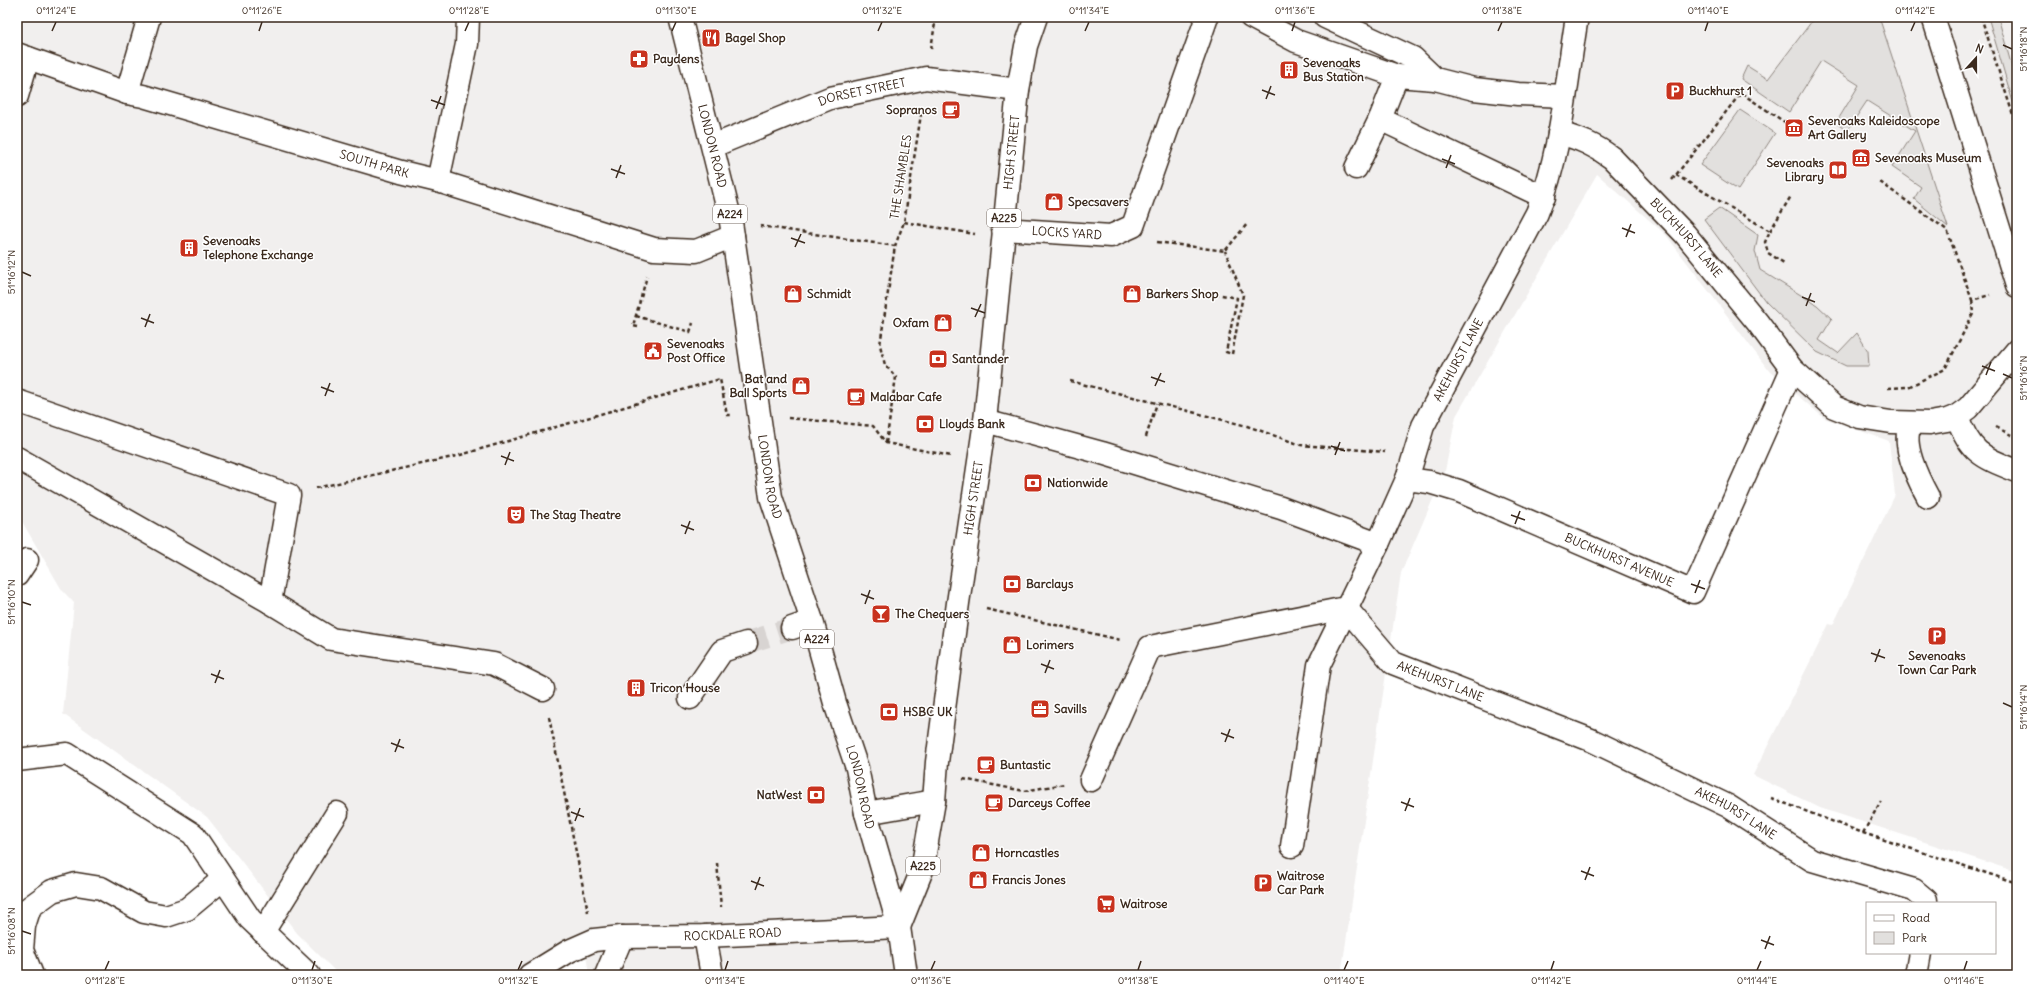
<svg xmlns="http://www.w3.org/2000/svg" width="2034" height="992" viewBox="0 0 2034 992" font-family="Delius,sans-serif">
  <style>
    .built { fill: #f1efee }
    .green { fill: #e2e0de; stroke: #8e857e }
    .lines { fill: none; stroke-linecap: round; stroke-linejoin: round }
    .minor-tunnel { stroke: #d8d4d2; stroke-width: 22; stroke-dasharray: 22 11; stroke-linecap: butt }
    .minor-casing { stroke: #3b2a1e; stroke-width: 25 }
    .major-casing { stroke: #3b2a1e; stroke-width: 25 }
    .path { stroke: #3b2a1e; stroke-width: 2.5; stroke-dasharray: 4 3; stroke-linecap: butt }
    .minor { stroke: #fff; stroke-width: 22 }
    .major { stroke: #fff; stroke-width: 22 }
    .ticks { fill: none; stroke: #3b2a1e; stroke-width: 1.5 }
    .labels { text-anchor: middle; stroke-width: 3; stroke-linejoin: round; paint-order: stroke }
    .shield { fill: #fff; stroke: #766a62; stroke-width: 1 }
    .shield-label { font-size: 11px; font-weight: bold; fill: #3b2a1e }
    .poi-label { font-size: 12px; font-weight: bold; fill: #3b2a1e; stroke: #fff; text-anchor: start }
    .street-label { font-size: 12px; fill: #3b2a1e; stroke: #fff }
    .neatline { fill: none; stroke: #3b2a1e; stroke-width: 1.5 }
    .ticks-label { font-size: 10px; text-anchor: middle; fill: #3b2a1e }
  </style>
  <rect width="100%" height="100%" fill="#fff"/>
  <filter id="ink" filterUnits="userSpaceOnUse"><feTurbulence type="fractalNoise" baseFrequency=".025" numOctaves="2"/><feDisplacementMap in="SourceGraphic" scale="8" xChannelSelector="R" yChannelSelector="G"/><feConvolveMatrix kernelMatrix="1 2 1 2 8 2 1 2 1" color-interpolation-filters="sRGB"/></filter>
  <g filter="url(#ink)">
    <polygon class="built" points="17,17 2017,17 2017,872 1820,808 1753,775 1829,624 1833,625 1895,495 1889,441 1824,418 1770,372 1666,235 1597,174 1456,416 1445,471 1401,573 1341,975 589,975 583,934 510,975 339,975 297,933 207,817 63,714 74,603 62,590 17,513"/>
    <g class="green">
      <polygon points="1815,17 1879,17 1948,227 1914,199 1921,187 1892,167 1915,131 1867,101 1847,131 1836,123 1859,85 1821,61 1789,112 1741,79 1747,66 1768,79"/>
      <polygon points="1988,17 1998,17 2017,85 2017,116"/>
      <polygon points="1740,110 1775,133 1738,190 1700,165"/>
      <polygon points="1719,208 1758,235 1755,251 1760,270 1817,305 1832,319 1819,340 1838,353 1857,333 1868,351 1869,366 1846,366 1817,352 1766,302 1704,219"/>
    </g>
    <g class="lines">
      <polyline class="minor-tunnel" points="746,643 792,628"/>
      <defs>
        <g id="minor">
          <polyline points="1251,17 1296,41 1397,76 1435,79 1474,89 1518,94 1565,96"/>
          <polyline points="1325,17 1413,58 1435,79"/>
          <polyline points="1933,17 2017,286"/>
          <path id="s1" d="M17,54L127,93L143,96L401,172L438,181L654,249L696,251L733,236"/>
          <polyline points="127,93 149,17"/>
          <polyline points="17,96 28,58"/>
          <polyline points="1380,119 1544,197"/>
          <path id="s2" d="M1559,133C1580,139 1595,145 1612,158L1685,234L1758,323L1792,369L1834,407L1859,417L1891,422L1930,423L1947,420L1957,416"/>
          <path id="s3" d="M713,146L830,98L926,78L1018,90"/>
          <polyline points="1356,168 1380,119 1397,76"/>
          <polyline points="438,181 467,44 468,17"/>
          <path id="s4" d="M1003,229L1111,236L1133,226L1207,17"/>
          <path d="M2017,350L1968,408L1957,416C1970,453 1982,457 2017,471"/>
          <polyline points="17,401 289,495 270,602 17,458"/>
          <polyline points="985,421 1102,453 1281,508 1378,544"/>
          <path d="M1911,424C1900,443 1918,479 1928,497"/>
          <path id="s5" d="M1407,479L1429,482L1459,491L1693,592L1792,369"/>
          <polyline points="17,575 27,560"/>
          <polyline points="270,602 331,639 494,664 543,689"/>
          <path id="s6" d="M1346,608L1393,663L1591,740L1728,806L1812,860L1914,890L1926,900V903"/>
          <polyline points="792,628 812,621"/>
          <polyline points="690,698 722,651 746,643"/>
          <polyline points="17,760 67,754 193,834 250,919 309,975"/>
          <polyline points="1091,780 1150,647 1346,608"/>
          <path id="s7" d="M1292,846L1319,665L1378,544L1407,479L1423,426L1537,213C1562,151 1566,82 1577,17"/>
          <polyline points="263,932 337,813"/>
          <polyline points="705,936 712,975"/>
          <polyline points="32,975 22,950 24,926 30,907 52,891 76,884 101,888 144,912 166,916 187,909 223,879"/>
          <path id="s8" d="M530,975L569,951L594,940L622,937L705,936L899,927"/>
          <polyline points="606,975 622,937"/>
          <polyline points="1916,975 1920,953"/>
        </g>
        <g id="major">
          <path id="s9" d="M680,17L731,222L771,497L812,621L835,703L857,768L866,813L899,927L906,975"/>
          <polyline points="866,813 934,801"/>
          <path id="s10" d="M899,927L922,870L934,801L937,762L958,603L985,421L1018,90L1026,46L1036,17"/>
        </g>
      </defs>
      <use href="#minor" class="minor-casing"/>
      <use href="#major" class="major-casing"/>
      <g class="path">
        <polyline points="1981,17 2017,127"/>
        <polyline points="931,49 936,17"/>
        <polyline points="1676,175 1770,231 1765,242 1768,253 1784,263"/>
        <polyline points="1672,180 1741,93 1786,123"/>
        <polyline points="1880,182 1947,230 1972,300 1990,295"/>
        <polyline points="904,222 975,234"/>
        <polyline points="760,226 895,246"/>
        <polyline points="1770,231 1791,196"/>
        <polyline points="1157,242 1225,251 1247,224"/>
        <polyline points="1211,296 1211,293 1237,298 1226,352 1232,354 1243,295 1225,251"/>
        <polyline points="636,316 690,332 693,323"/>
        <polyline points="638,327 633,326 647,276"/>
        <polyline points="1070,381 1247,426 1301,445 1385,452"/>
        <polyline points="1888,388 1908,387 1945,369 1974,312 1972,300"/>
        <polyline points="788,418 873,426 886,443 951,456"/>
        <polyline points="1996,427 2017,438"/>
        <polyline points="1146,437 1157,403"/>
        <polyline points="886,443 896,377 885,365 880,345 895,246 904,222 922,108"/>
        <polyline points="316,488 457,456 720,379 727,415 731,415"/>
        <polyline points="986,609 1121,640"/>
        <polyline points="549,717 588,912"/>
        <polyline points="963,779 1024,791 1065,784"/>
        <polyline points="1771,798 1863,833 2017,883"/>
        <polyline points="1863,833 1881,801"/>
        <polyline points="717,863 721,907"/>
      </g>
      <use href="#minor" class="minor"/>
      <use href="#major" class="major"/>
    </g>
  </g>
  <path class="ticks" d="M52,31L56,22M259,31L262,22M465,31L469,22M672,31L676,22M878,31L882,22M1085,31L1089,22M1292,31L1295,22M1498,31L1502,22M1705,31L1708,22M1911,31L1915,22M2003,45L2012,49M1262,90L1275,95M1266,99L1271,86M431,100L445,105M436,109L441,96M1442,159L1455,164M1446,168L1451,155M611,169L625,174M616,178L621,165M1622,228L1635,233M1626,237L1631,224M791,238L805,243M795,247L801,234M22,272L31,276M1802,297L1815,302M1806,306L1811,293M971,308L985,313M975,317L981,304M141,318L154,323M145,327L150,314M1982,366L1995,371M2003,374L2012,378M1986,375L1991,362M1151,377L1165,382M1155,386L1161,373M321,387L334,392M325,396L330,383M1331,446L1345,451M1335,455L1340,442M501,456L514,461M505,465L510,452M1511,515L1525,520M1515,524L1520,511M681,525L694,530M685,534L690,521M1691,584L1705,589M1695,593L1700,580M861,594L874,599M22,602L31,605M865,604L870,590M1871,653L1885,658M1875,662L1880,649M1041,664L1054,669M1045,673L1050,660M211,674L224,679M215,683L220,670M2003,703L2012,707M1221,733L1234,738M1225,742L1230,729M391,743L404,748M395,752L400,739M1401,802L1414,807M1405,811L1410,798M571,812L584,817M575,821L580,808M1581,871L1594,876M1585,880L1590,867M751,881L764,886M755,890L760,877M22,931L31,934M1761,940L1774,945M1765,949L1770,936M105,970L109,961M312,970L315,961M518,970L522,961M725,970L728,961M931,970L935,961M1138,970L1141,961M1344,970L1348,961M1551,970L1554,961M1757,970L1761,961M1964,970L1967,961"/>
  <defs>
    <symbol id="restaurant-square" viewBox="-11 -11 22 22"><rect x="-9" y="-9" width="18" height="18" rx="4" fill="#c8321e" stroke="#fff"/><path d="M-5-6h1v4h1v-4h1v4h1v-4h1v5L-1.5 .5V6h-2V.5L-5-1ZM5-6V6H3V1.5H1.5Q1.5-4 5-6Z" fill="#fff"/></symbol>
    <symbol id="pharmacy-square" viewBox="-11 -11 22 22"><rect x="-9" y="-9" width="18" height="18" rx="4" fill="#c8321e" stroke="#fff"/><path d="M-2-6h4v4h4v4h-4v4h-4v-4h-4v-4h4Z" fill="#fff"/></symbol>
    <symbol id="building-square" viewBox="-11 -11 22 22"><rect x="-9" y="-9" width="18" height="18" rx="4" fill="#c8321e" stroke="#fff"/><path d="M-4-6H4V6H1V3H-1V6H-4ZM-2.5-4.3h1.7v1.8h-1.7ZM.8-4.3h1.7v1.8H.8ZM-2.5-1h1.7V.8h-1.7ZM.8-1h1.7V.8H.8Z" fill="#fff"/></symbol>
    <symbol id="parking-square" viewBox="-11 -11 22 22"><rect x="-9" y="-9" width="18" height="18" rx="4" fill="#c8321e" stroke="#fff"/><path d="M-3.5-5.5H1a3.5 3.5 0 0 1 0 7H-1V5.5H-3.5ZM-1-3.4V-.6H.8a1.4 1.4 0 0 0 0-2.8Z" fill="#fff"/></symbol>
    <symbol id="cafe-square" viewBox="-11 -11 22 22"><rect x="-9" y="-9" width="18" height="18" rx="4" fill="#c8321e" stroke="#fff"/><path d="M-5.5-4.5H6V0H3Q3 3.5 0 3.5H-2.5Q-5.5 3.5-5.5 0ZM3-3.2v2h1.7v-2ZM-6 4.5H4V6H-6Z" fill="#fff"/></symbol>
    <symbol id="museum-square" viewBox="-11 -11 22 22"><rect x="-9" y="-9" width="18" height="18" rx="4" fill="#c8321e" stroke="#fff"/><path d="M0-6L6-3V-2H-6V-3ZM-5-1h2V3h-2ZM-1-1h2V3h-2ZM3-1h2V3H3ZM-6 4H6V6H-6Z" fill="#fff"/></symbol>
    <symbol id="library-square" viewBox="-11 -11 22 22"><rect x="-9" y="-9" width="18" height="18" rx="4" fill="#c8321e" stroke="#fff"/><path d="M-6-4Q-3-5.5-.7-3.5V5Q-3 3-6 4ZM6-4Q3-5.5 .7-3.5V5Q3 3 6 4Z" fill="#fff"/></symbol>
    <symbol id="shop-square" viewBox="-11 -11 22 22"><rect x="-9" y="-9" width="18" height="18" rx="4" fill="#c8321e" stroke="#fff"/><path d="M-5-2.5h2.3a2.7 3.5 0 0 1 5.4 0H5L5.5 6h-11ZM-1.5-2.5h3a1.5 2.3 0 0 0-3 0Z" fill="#fff"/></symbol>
    <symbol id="civic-square" viewBox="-11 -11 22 22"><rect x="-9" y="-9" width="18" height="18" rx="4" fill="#c8321e" stroke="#fff"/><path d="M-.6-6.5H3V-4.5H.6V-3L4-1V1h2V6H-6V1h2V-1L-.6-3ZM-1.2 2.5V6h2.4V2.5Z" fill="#fff"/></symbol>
    <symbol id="bank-square" viewBox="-11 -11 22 22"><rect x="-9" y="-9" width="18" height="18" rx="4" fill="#c8321e" stroke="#fff"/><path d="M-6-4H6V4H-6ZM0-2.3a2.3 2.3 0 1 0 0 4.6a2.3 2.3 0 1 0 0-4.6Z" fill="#fff"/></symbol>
    <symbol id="theatre-square" viewBox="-11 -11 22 22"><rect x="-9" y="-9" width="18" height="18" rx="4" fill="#c8321e" stroke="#fff"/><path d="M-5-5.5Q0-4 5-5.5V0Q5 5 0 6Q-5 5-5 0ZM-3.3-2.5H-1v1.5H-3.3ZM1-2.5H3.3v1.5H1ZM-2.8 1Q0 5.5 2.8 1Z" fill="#fff"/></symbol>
    <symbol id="bar-square" viewBox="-11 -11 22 22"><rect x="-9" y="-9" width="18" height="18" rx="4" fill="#c8321e" stroke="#fff"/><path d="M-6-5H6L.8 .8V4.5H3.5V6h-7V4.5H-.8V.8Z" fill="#fff"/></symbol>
    <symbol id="office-square" viewBox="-11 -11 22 22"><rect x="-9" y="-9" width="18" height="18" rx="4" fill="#c8321e" stroke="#fff"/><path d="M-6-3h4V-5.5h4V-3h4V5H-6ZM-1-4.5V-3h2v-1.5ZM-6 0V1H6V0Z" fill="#fff"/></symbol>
    <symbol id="supermarket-square" viewBox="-11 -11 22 22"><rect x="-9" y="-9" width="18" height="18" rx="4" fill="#c8321e" stroke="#fff"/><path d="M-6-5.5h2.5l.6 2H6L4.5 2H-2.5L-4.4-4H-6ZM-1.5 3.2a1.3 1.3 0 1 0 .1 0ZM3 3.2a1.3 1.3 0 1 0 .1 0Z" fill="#fff"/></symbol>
  </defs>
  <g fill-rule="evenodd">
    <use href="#restaurant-square" x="700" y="27" width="22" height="22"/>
    <use href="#pharmacy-square" x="628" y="48" width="22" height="22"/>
    <use href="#building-square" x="1278" y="59" width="22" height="22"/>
    <use href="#parking-square" x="1664" y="80" width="22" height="22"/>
    <use href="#cafe-square" x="940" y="99" width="22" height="22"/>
    <use href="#museum-square" x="1783" y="117" width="22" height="22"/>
    <use href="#museum-square" x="1850" y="147" width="22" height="22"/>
    <use href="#library-square" x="1827" y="159" width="22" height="22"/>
    <use href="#shop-square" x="1043" y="191" width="22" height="22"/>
    <use href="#building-square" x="178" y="237" width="22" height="22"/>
    <use href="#shop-square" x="782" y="283" width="22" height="22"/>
    <use href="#shop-square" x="1121" y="283" width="22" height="22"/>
    <use href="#shop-square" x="932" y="312" width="22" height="22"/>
    <use href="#civic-square" x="642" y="340" width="22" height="22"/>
    <use href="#bank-square" x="927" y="348" width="22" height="22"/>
    <use href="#shop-square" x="790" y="375" width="22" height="22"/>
    <use href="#cafe-square" x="845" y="386" width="22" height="22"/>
    <use href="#bank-square" x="914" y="413" width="22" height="22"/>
    <use href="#bank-square" x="1022" y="472" width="22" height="22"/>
    <use href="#theatre-square" x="505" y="504" width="22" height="22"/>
    <use href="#bank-square" x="1001" y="573" width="22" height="22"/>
    <use href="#bar-square" x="870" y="603" width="22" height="22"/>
    <use href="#parking-square" x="1926" y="625" width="22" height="22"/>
    <use href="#shop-square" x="1001" y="634" width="22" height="22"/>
    <use href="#building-square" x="625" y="677" width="22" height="22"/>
    <use href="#office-square" x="1029" y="698" width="22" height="22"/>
    <use href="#bank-square" x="878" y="701" width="22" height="22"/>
    <use href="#cafe-square" x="975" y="754" width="22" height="22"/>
    <use href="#bank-square" x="805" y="784" width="22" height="22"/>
    <use href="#cafe-square" x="983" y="792" width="22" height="22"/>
    <use href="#shop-square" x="970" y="842" width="22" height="22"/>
    <use href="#shop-square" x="967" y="869" width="22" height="22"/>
    <use href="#parking-square" x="1252" y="872" width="22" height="22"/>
    <use href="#supermarket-square" x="1095" y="893" width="22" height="22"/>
  </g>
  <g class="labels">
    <g class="shield">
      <rect x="713" y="205" width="34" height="18" rx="3"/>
      <rect x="987" y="209" width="34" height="18" rx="3"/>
      <rect x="800" y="630" width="34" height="18" rx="3"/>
      <rect x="906" y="857" width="34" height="18" rx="3"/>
    </g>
    <g class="shield-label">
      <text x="730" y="218">A224</text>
      <text x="1004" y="222">A225</text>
      <text x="817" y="643">A224</text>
      <text x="923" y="870">A225</text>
    </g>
    <g class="poi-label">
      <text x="725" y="42">Bagel Shop</text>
      <text x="653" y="63">Paydens</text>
      <text x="1303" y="67">Sevenoaks<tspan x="1303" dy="14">Bus Station</tspan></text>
      <text x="1689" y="95">Buckhurst 1</text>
      <text x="937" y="114" text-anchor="end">Sopranos</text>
      <text x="1808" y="125">Sevenoaks Kaleidoscope<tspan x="1808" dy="14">Art Gallery</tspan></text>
      <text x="1875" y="162">Sevenoaks Museum</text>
      <text x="1824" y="167" text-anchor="end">Sevenoaks<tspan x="1824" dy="14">Library</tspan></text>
      <text x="1068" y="206">Specsavers</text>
      <text x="203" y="245">Sevenoaks<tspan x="203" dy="14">Telephone Exchange</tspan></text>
      <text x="807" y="298">Schmidt</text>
      <text x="1146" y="298">Barkers Shop</text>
      <text x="929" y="327" text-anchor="end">Oxfam</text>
      <text x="667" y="348">Sevenoaks<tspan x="667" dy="14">Post Office</tspan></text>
      <text x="952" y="363">Santander</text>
      <text x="787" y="383" text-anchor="end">Bat and<tspan x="787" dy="14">Ball Sports</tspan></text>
      <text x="870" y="401">Malabar Cafe</text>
      <text x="939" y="428">Lloyds Bank</text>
      <text x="1047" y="487">Nationwide</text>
      <text x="530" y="519">The Stag Theatre</text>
      <text x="1026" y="588">Barclays</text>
      <text x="895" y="618">The Chequers</text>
      <text x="1026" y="649">Lorimers</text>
      <text x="1937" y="660" text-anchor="middle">Sevenoaks<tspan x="1937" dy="14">Town Car Park</tspan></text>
      <text x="650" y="692">Tricon House</text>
      <text x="1054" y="713">Savills</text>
      <text x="903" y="716">HSBC UK</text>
      <text x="1000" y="769">Buntastic</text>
      <text x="802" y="799" text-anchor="end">NatWest</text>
      <text x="1008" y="807">Darceys Coffee</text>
      <text x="995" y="857">Horncastles</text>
      <text x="1277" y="880">Waitrose<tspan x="1277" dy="14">Car Park</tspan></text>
      <text x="992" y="884">Francis Jones</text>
      <text x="1120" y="908">Waitrose</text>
    </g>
    <g class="street-label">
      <text dy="4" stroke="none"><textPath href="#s3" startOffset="159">DORSET STREET</textPath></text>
      <text dy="4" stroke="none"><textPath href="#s9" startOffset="133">LONDON ROAD</textPath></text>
      <text dy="4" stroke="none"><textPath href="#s10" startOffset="785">HIGH STREET</textPath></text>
      <text dy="4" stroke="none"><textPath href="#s1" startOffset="374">SOUTH PARK</textPath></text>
      <text transform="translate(901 177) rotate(-81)" y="4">THE SHAMBLES</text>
      <text dy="4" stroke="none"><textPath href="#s4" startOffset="64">LOCKS YARD</textPath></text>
      <text dy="4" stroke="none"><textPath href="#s2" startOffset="168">BUCKHURST LANE</textPath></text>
      <text dy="4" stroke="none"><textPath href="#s7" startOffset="519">AKEHURST LANE</textPath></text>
      <text dy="4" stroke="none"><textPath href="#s9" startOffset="469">LONDON ROAD</textPath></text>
      <text dy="4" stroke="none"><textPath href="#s10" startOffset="437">HIGH STREET</textPath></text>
      <text dy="4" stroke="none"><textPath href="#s5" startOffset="228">BUCKHURST AVENUE</textPath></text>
      <text dy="4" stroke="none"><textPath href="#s6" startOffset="123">AKEHURST LANE</textPath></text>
      <text dy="4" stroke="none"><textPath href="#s9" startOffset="793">LONDON ROAD</textPath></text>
      <text dy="4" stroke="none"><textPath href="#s6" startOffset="447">AKEHURST LANE</textPath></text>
      <text dy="4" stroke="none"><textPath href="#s8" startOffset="212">ROCKDALE ROAD</textPath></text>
    </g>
  </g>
  <rect width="2034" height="992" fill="none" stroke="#fff" stroke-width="44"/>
  <rect x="1866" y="902" width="130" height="52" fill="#ffffff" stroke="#b1aaa5"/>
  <rect x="1874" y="915" width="20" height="6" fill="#ffffff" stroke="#b1aaa5"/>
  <text x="1902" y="922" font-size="12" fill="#3b2a1e">Road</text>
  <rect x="1874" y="932" width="20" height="12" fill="#e2e0de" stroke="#b1aaa5"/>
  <text x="1902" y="942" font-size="12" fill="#3b2a1e">Park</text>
  <g transform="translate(1976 58) rotate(21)" stroke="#ffffff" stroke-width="3" paint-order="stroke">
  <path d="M0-3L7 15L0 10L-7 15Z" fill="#3b2a1e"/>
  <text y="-6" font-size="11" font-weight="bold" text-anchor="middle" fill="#3b2a1e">N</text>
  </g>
  <rect x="22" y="22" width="1990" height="948" class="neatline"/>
  <g class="ticks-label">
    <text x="56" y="14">0°11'24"E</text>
    <text x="262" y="14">0°11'26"E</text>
    <text x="469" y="14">0°11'28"E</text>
    <text x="676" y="14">0°11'30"E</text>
    <text x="882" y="14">0°11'32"E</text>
    <text x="1089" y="14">0°11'34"E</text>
    <text x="1295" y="14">0°11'36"E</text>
    <text x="1502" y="14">0°11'38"E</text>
    <text x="1708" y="14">0°11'40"E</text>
    <text x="1915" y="14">0°11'42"E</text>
    <text transform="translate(2023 49) rotate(-90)" y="4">51°16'18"N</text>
    <text transform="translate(11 272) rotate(-90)" y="4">51°16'12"N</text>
    <text transform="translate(2023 378) rotate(-90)" y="4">51°16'16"N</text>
    <text transform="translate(11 602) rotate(-90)" y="4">51°16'10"N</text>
    <text transform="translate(2023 707) rotate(-90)" y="4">51°16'14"N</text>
    <text transform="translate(11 931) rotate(-90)" y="4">51°16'08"N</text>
    <text x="105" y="984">0°11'28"E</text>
    <text x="312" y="984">0°11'30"E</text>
    <text x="518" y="984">0°11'32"E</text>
    <text x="725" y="984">0°11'34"E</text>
    <text x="931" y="984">0°11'36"E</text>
    <text x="1138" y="984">0°11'38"E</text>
    <text x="1344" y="984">0°11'40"E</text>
    <text x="1551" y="984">0°11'42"E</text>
    <text x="1757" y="984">0°11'44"E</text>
    <text x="1964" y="984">0°11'46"E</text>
  </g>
</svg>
